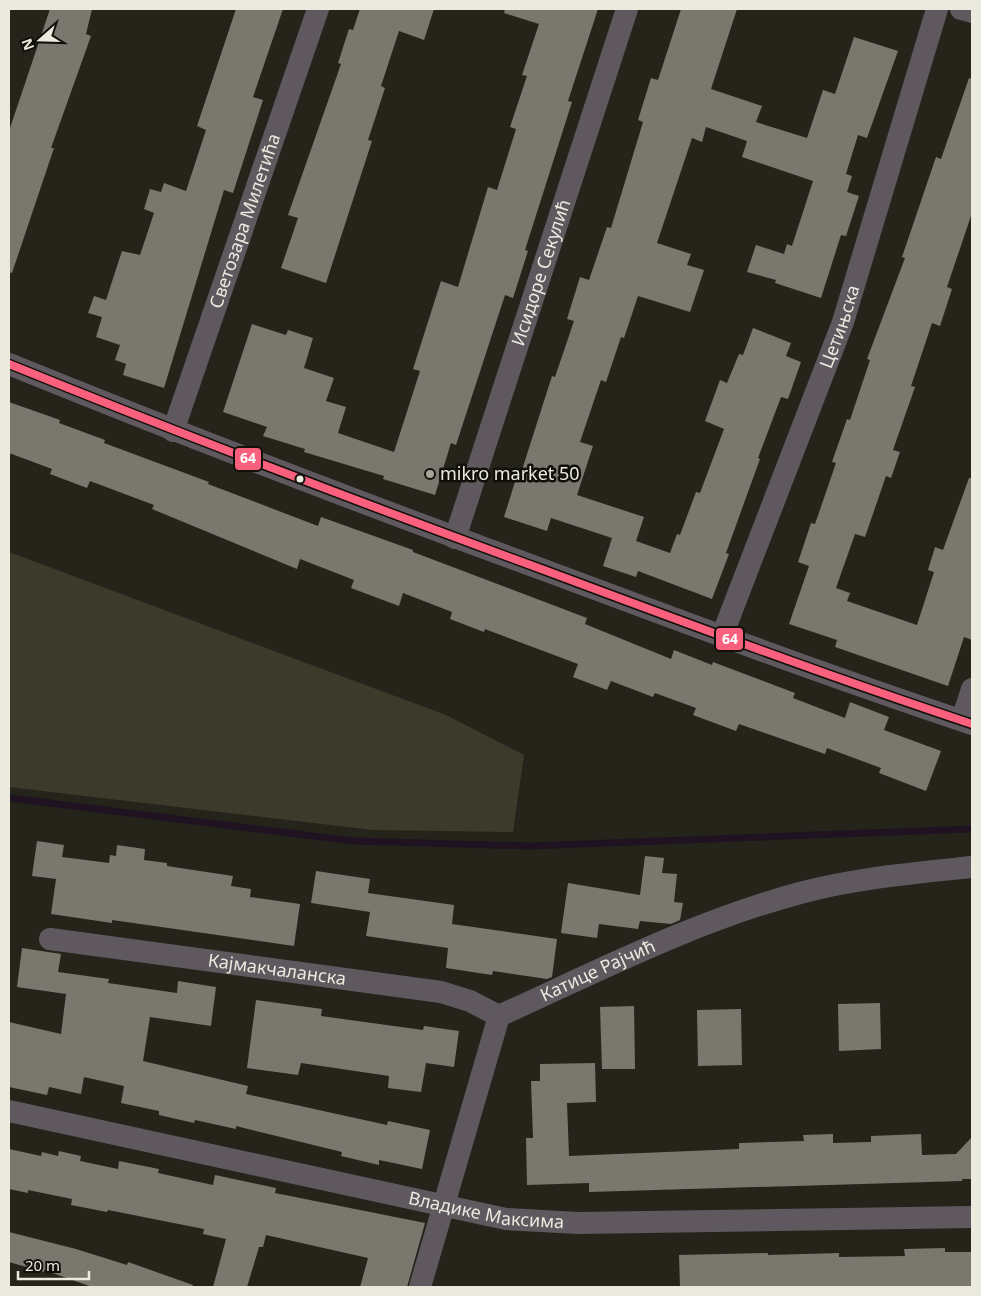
<svg xmlns="http://www.w3.org/2000/svg" width="981" height="1296" viewBox="0 0 981 1296" font-family="'Noto Sans',sans-serif">
  <style>
    .green { fill: #3b3a2b }
    .lines { fill: none; stroke-linecap: round; stroke-linejoin: round }
    .stream { stroke: #1f1322; stroke-width: 7 }
    .building { fill: #78786e }
    .minor { stroke: #5f595f; stroke-width: 22 }
    .bus-1-casing { stroke: #101009; stroke-width: 11 }
    .bus-1 { stroke: #f8607d; stroke-width: 8 }
    .poi-dot { fill: #a5a59a; stroke: #101009; stroke-width: 2 }
    .bus-dot { fill: #eaeadf; stroke: #101009; stroke-width: 2 }
    .labels { text-anchor: middle; stroke-width: 5; stroke-linejoin: round; paint-order: stroke }
    .street-label { font-size: 18px; fill: #eaeadf; stroke: #101009 }
    .poi-label { font-size: 18px; fill: #eaeadf; stroke: #101009; text-anchor: start }
    .line-badge { stroke: #101009; stroke-width: 2 }
    .badge-label { font-size: 14px; text-anchor: middle; font-weight: bold; fill: #fff }
  </style>
  <rect width="100%" height="100%" fill="#24241b"/>
  <polygon class="green" points="9,552 446,715 524,755 513,832 373,830 9,787"/>
  <g class="lines">
    <polyline class="stream" points="9,798 353,841 531,846 972,829"/>
  </g>
  <g class="building">
    <polygon points="50,9 92,9 86,34 91,36 51,148 54,148 12,273 9,272 9,131"/>
    <polygon points="236,9 283,9 253,97 263,100 233,193 224,190 164,388 123,375 126,364 115,360 120,345 96,337 102,317 88,313 94,296 106,300 122,251 140,255 154,213 144,209 150,189 161,192 164,183 186,191 206,130 197,126"/>
    <polygon points="360,9 434,9 424,40 399,31 381,86 385,88 368,140 372,141 326,283 281,268 298,218 288,215 341,64 338,63 349,29 353,30"/>
    <polygon points="505,9 598,9 568,101 572,102 525,250 528,251 513,298 505,295 456,445 451,443 435,495 383,479 384,476 304,452 305,449 263,436 267,427 223,412 252,324 286,335 288,330 313,338 304,368 334,378 326,401 346,407 338,433 394,452 420,371 413,369 441,281 458,287 488,187 497,190 516,129 510,127 527,76 522,75 539,24 504,13"/>
    <polygon points="681,9 737,9 711,89 762,106 756,122 807,138 823,90 835,94 854,37 898,51 867,138 858,135 846,174 852,176 847,192 859,196 846,236 841,235 821,298 775,283 776,280 747,272 756,245 784,254 787,244 792,246 813,181 742,157 747,141 706,127 702,142 692,138 657,243 691,254 687,265 704,270 690,312 638,296 624,338 621,337 606,382 601,380 580,442 593,446 577,495 644,517 636,541 670,553 677,534 680,535 696,492 700,493 724,429 705,421 720,380 727,383 739,354 743,355 753,328 791,343 786,356 801,362 788,399 781,397 758,458 760,459 726,553 729,554 712,599 638,571 636,577 603,566 612,538 551,518 547,531 504,517 518,472 521,473 552,376 555,377 574,321 567,319 580,277 589,280 607,227 611,228 643,122 638,120 651,78 658,80"/>
    <polygon points="969,78 972,79 972,213 947,287 952,289 940,326 932,323 911,386 915,387 893,450 900,452 891,478 886,476 865,537 855,534 836,588 850,593 847,601 917,625 934,572 928,570 935,547 943,550 969,478 972,478 972,640 964,637 948,686 835,647 837,640 789,624 809,566 798,562 811,523 815,524 836,463 832,462 847,419 850,420 870,360 867,359 905,258 902,257 936,157 941,159"/>
    <polygon points="9,402 60,420 59,423 105,440 104,443 209,482 208,484 318,526 321,517 413,550 413,552 587,618 585,624 671,659 674,650 712,665 713,662 795,693 793,698 845,718 850,702 889,717 884,730 941,751 926,791 879,773 881,768 827,748 825,754 739,724 736,731 693,715 696,708 655,693 653,697 611,681 607,690 573,677 578,664 485,629 484,632 450,619 452,612 403,593 399,606 351,588 354,580 300,559 297,569 152,509 154,505 90,481 87,488 50,474 52,469 9,453"/>
    <polygon points="37,841 64,845 62,857 109,863 110,855 116,856 117,845 145,849 144,860 167,863 167,866 233,876 231,886 251,889 250,897 300,904 294,946 112,920 112,923 51,914 56,879 32,876"/>
    <polygon points="645,856 664,858 662,873 677,874 674,902 683,903 680,920 671,924 640,921 638,929 599,924 597,938 561,933 568,883 640,895"/>
    <polygon points="316,871 370,879 368,893 454,905 452,924 557,939 552,977 547,979 493,971 492,975 446,968 448,948 366,936 370,912 311,903"/>
    <polygon points="22,948 61,954 58,972 109,979 108,983 177,993 178,981 216,987 211,1026 150,1017 143,1061 248,1086 246,1094 387,1125 388,1121 430,1130 422,1169 379,1160 379,1165 341,1156 342,1152 236,1126 236,1129 195,1120 194,1123 159,1115 159,1111 121,1103 124,1086 84,1077 81,1094 49,1087 47,1095 9,1087 9,1022 61,1034 66,994 17,987"/>
    <polygon points="256,1000 322,1009 321,1016 423,1030 424,1026 459,1031 454,1067 426,1063 421,1092 388,1088 389,1076 301,1063 298,1075 247,1068"/>
    <polygon points="880,1003 881,1049 839,1051 838,1004"/>
    <polygon points="634,1006 635,1069 602,1069 600,1007"/>
    <polygon points="741,1009 742,1065 698,1066 697,1010"/>
    <polygon points="595,1063 596,1102 567,1103 569,1156 739,1149 739,1143 804,1141 803,1135 833,1134 833,1143 871,1142 871,1136 921,1134 922,1155 956,1154 972,1137 972,1179 962,1179 962,1181 589,1192 589,1183 527,1185 526,1138 533,1138 531,1081 540,1081 540,1064"/>
    <polygon points="9,1149 41,1156 42,1152 58,1156 59,1151 81,1156 80,1161 118,1169 119,1161 159,1169 158,1173 213,1185 215,1175 276,1188 275,1193 425,1223 407,1287 360,1287 368,1258 266,1235 263,1247 259,1247 247,1287 213,1287 226,1239 203,1234 204,1229 108,1210 107,1212 71,1205 72,1199 28,1190 28,1193 9,1189"/>
    <polygon points="9,1232 76,1249 127,1265 128,1262 193,1285 192,1287 92,1287 44,1270 44,1272 9,1262"/>
    <polygon points="945,1248 945,1252 972,1252 972,1287 680,1287 679,1255 768,1253 768,1255 839,1253 839,1257 905,1256 904,1249"/>
  </g>
  <g class="lines">
    <g class="minor">
      <polyline points="961,9 972,12"/>
      <path d="M9,364C186,436 364,504 544,570C686,623 828,676 972,724"/>
      <path id="s1" d="M173,431L318,9"/>
      <path id="s2" d="M455,538L627,9"/>
      <path id="s3" d="M722,636L843,322L937,9"/>
      <polyline points="962,720 972,689"/>
      <path id="s4" d="M50,939L441,992L470,1001L499,1016"/>
      <path id="s5" d="M9,1111L506,1219L578,1223L972,1217"/>
      <path id="s6" d="M420,1287L499,1016C598,971 695,921 800,893C856,878 915,873 972,867"/>
    </g>
    <defs>
      <path id="bus-1" d="M9,364C186,436 364,504 544,570C686,623 828,676 972,724"/>
    </defs>
    <use href="#bus-1" class="bus-1-casing"/>
    <use href="#bus-1" class="bus-1"/>
  </g>
  <circle class="poi-dot" cx="430" cy="474" r="5"/>
  <circle class="bus-dot" cx="300" cy="479" r="4.5"/>
  <g class="labels">
    <g class="street-label">
      <text dy="6" stroke="none"><textPath href="#s1" startOffset="222">Светозара Милетића</textPath></text>
      <text dy="6" stroke="none"><textPath href="#s2" startOffset="279">Исидоре Секулић</textPath></text>
      <text dy="6" stroke="none"><textPath href="#s3" startOffset="331">Цетињска</textPath></text>
      <text dy="6" stroke="none"><textPath href="#s4" startOffset="229">Кајмакчаланска</textPath></text>
      <text dy="6" stroke="none"><textPath href="#s6" startOffset="391">Катице Рајчић</textPath></text>
      <text dy="6" stroke="none"><textPath href="#s5" startOffset="488">Владике Максима</textPath></text>
    </g>
    <g class="poi-label">
      <text x="440" y="480">mikro market 50</text>
    </g>
  </g>
  <g class="line-badge">
    <rect x="234" y="447" width="28" height="24" rx="5" fill="#f8607d"/>
    <rect x="715" y="627" width="29" height="24" rx="5" fill="#f8607d"/>
  </g>
  <g class="badge-label">
    <text x="248" y="463">64</text>
    <text x="730" y="644">64</text>
  </g>
  <rect width="981" height="1296" fill="none" stroke="#eaeadf" stroke-width="20"/>
  <g transform="translate(40 40) rotate(250)" stroke="#101009" stroke-width="4" paint-order="stroke">
  <path d="M0-4L9 19L0 12L-9 19Z" fill="#eaeadf"/>
  <text y="-8" font-size="14" font-weight="bold" text-anchor="middle" fill="#eaeadf">N</text>
  </g>
  <path d="M18 1271v8h71v-8" fill="none" stroke="#eaeadf" stroke-width="2.5"/>
  <text x="25" y="1271" font-size="15" fill="#eaeadf" stroke="#101009" stroke-width="4" paint-order="stroke">20 m</text>
</svg>
